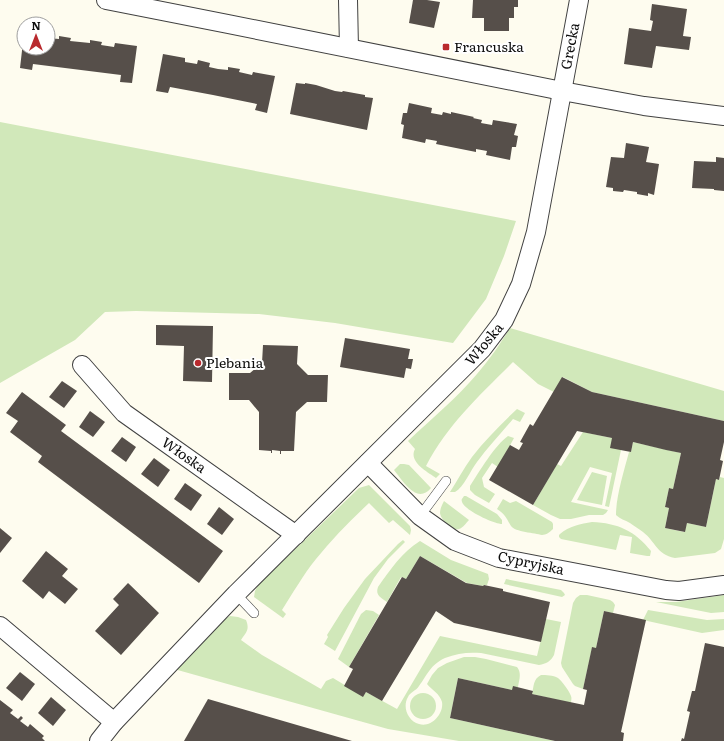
<svg xmlns="http://www.w3.org/2000/svg" width="724" height="741" viewBox="0 0 724 741" font-family="Literata,serif">
  <style>
    .green { fill: #d1e8ba }
    .building { fill: #564f4a }
    .lines { fill: none; stroke-linecap: round; stroke-linejoin: round }
    .lane-casing { stroke: #414141; stroke-width: 10 }
    .street-casing { stroke: #414141; stroke-width: 20 }
    .lane { stroke: #fff; stroke-width: 9 }
    .street { stroke: #fff; stroke-width: 18 }
    .poi-dot { fill: #b92a2e; stroke: #fff; stroke-width: 1.5 }
    .labels { text-anchor: middle; stroke-width: 4; stroke-linejoin: round; paint-order: stroke }
    .street-label { font-size: 14px; fill: #0e0e0e; stroke: #fff }
    .poi-label { font-size: 14px; fill: #0e0e0e; stroke: #fff; text-anchor: start }
  </style>
  <rect width="100%" height="100%" fill="#fefcef"/>
  <g class="green">
    <polygon points="0,122 516,221 504,256 486,299 453,343 335,323 259,314 136,311 105,312 75,340 0,383"/>
    <path d="M510,328L724,391V421L592,392L563,377L554,392L538,384L513,362C480,395 448,424 426,466L440,474L436,478C428,472 408,462 415,449L408,441C431,419 457,398 477,374C490,359 500,344 510,328Z"/>
    <path d="M517,409L525,413L520,422L513,419C501,433 488,447 477,462C470,471 464,487 455,492H450C457,481 464,468 472,457C485,440 501,424 517,409Z"/>
    <polygon points="583,432 612,438 621,450 609,507 605,506 612,473 590,467 571,502 608,510 606,513 603,515 589,515 571,519 560,519 551,515 533,505 557,464 561,466"/>
    <path d="M508,436L514,438L498,467L492,463L482,478L484,487L495,494L489,503L475,495L470,490V486C479,472 495,445 508,436Z"/>
    <path d="M633,442L681,453L673,489L669,488L665,507L669,508L665,528L684,532L687,523L706,527L716,479L719,480L720,477L724,478V539L721,549L715,553L675,558C656,554 656,542 643,532C639,529 634,526 630,523C625,520 620,519 616,515C616,496 624,471 629,452H631Z"/>
    <path d="M400,464H404L409,465L431,488C417,505 403,481 394,470Z"/>
    <polygon points="592,472 607,476 602,505 577,500"/>
    <path d="M369,485L410,526L411,530L410,535L393,520L389,523L369,503C350,521 332,539 316,559C303,575 293,593 282,610L286,614L283,618L254,597L255,591L258,585L359,488Z"/>
    <path d="M464,496H466L497,514L502,520V524C494,524 464,510 462,502C461,499 462,499 464,496Z"/>
    <path d="M503,499L510,503L516,501L552,522L553,524V529C550,532 546,535 542,535C535,533 515,532 511,526C506,518 506,515 497,509Z"/>
    <path d="M444,501L469,520C466,523 463,528 459,529C452,531 441,520 440,513C440,509 442,505 444,501Z"/>
    <path d="M592,522C618,523 635,531 651,551L650,556H647L630,553L632,537L620,535L616,550L561,539L559,537V535L560,534C569,526 581,524 592,522Z"/>
    <polygon points="403,540 405,542 388,559 374,578 335,651 324,644 328,637 327,635 344,608 365,579 398,544"/>
    <path d="M420,541L451,560L488,574L489,579L487,585H484L483,586L467,583L420,556L406,579L401,577L387,602C381,598 375,595 378,587C390,570 402,552 420,541Z"/>
    <polygon points="506,579 561,590 564,593 565,595 562,597 504,584"/>
    <polygon points="580,595 587,595 610,600 613,602 615,605 613,613 604,611 596,648 592,648 583,689 575,686 573,684 562,667 561,663 573,603 576,598"/>
    <polygon points="724,595 724,612 711,613 656,602 676,602"/>
    <polygon points="366,610 373,611 379,615 349,667 338,659 361,614"/>
    <polygon points="648,610 707,620 724,619 724,630 702,633 643,620"/>
    <path d="M230,616L238,617L246,620C250,630 246,632 241,640L262,655L321,689L326,681L333,678L363,696L366,692L397,709L440,636L537,656L546,619L561,622L554,655C551,661 546,664 539,665L481,653C469,652 457,653 445,658C430,665 428,674 419,686C416,691 410,692 408,697C402,707 408,721 419,724C431,728 444,714 442,702C440,694 432,690 427,684L432,675L438,668L447,663L464,657H475L486,659L517,667C522,673 519,680 518,687L512,690L458,678L450,718L555,741H459L388,729L174,669L223,620Z"/>
    <path d="M541,675C546,675 553,675 558,678C561,680 570,692 571,696C572,698 571,701 571,703L532,694C534,686 533,679 541,675Z"/>
    <circle cx="423" cy="706" r="13"/>
  </g>
  <g class="building">
    <polygon points="413,0 427,0 440,2 434,28 409,23"/>
    <polygon points="473,0 518,0 518,7 514,7 514,18 509,18 509,31 484,31 484,18 472,18"/>
    <polygon points="652,4 687,9 683,36 691,37 689,50 656,46 652,68 624,64 629,28 651,31 653,21 650,20"/>
    <polygon points="59,36 71,38 70,41 90,43 90,40 102,42 101,45 114,47 115,43 137,46 132,83 120,82 121,75 33,64 32,70 20,68 23,42 24,42 24,48 48,48 48,38 59,39"/>
    <polygon points="163,54 185,58 185,62 197,64 198,60 210,63 209,67 218,69 228,70 228,67 240,69 239,72 252,75 253,72 275,76 267,113 255,110 257,104 213,95 170,87 168,93 156,91"/>
    <polygon points="296,83 305,84 305,83 316,85 335,91 342,92 343,91 365,95 365,97 373,98 367,130 290,114"/>
    <polygon points="409,103 432,108 431,113 442,115 443,112 451,114 451,112 474,117 473,118 482,120 481,123 492,125 493,120 517,124 514,135 518,136 516,147 512,147 510,160 486,155 487,151 476,149 476,152 436,144 437,141 426,139 425,143 402,138 404,125 401,124 403,113 407,113"/>
    <polygon points="626,143 649,147 646,162 659,164 654,195 648,193 648,196 637,194 637,192 624,190 623,192 613,191 613,188 606,187 611,157 624,158"/>
    <polygon points="716,157 724,158 724,191 714,190 714,189 692,188 694,161 716,162"/>
    <polygon points="156,325 213,326 212,382 183,381 184,346 156,345"/>
    <polygon points="345,338 410,349 408,359 413,359 411,369 406,368 404,378 340,367"/>
    <polygon points="263,345 298,346 297,364 308,375 328,375 327,402 307,402 296,412 294,451 281,451 281,454 280,454 280,451 272,450 272,453 271,453 271,451 259,450 259,412 249,400 229,400 229,373 250,373 262,363"/>
    <polygon points="562,377 592,392 724,421 724,442 720,460 723,461 719,480 716,479 706,527 687,523 685,532 665,528 669,508 665,507 669,488 673,489 681,453 666,450 633,442 631,452 610,448 612,438 577,431 533,505 489,480 510,445 519,450 523,443 520,442 530,424 533,426"/>
    <polygon points="62,381 77,391 64,408 49,397"/>
    <polygon points="22,392 66,425 61,431 223,551 199,583 38,462 42,456 10,432 18,421 6,413"/>
    <polygon points="90,411 105,422 93,437 79,427"/>
    <polygon points="122,437 136,447 126,462 111,451"/>
    <polygon points="154,458 170,470 158,487 141,474"/>
    <polygon points="185,483 202,495 191,511 174,499"/>
    <polygon points="219,507 234,519 222,535 207,524"/>
    <polygon points="0,528 12,538 0,553"/>
    <polygon points="46,551 68,569 62,576 78,589 65,604 49,591 43,599 22,581"/>
    <polygon points="420,556 466,583 483,586 484,585 503,589 503,591 550,602 541,642 454,623 436,611 382,701 366,692 363,697 344,686 353,669 349,667 402,577 406,579"/>
    <polygon points="128,583 159,613 121,655 95,631 119,605 113,599"/>
    <polygon points="604,611 646,620 621,732 624,733 623,741 555,741 450,718 458,678 512,690 513,686 533,691 532,694 584,705 587,690 583,689 592,647 596,648"/>
    <polygon points="705,643 724,647 724,741 681,741 682,738 684,739 690,712 687,711 692,691 695,691"/>
    <polygon points="20,672 35,684 22,701 6,688"/>
    <polygon points="51,697 66,710 53,726 38,713"/>
    <polygon points="208,699 352,741 184,741"/>
    <polygon points="0,700 13,710 10,713 18,719 21,716 23,718 20,721 28,727 30,724 44,736 42,738 45,741 0,741"/>
  </g>
  <g class="lines">
    <defs>
      <g id="lane">
        <polyline points="420,516 446,481"/>
        <polyline points="236,594 254,613"/>
      </g>
      <g id="street">
        <polyline points="106,0 228,24 562,91 644,106 724,116"/>
        <polyline points="348,0 349,48"/>
        <polyline points="82,365 124,413 296,535"/>
        <polyline points="368,463 420,516 455,541 499,558 666,590 679,591 724,585"/>
        <polyline points="0,626 114,722"/>
        <polyline points="99,741 114,722 236,594 482,349 504,320 521,284 536,232 579,0"/>
      </g>
    </defs>
    <use href="#lane" class="lane-casing"/>
    <use href="#street" class="street-casing"/>
    <use href="#lane" class="lane"/>
    <use href="#street" class="street"/>
  </g>
  <g class="poi-dot">
    <rect x="442" y="43" width="8" height="8" rx="2"/>
    <circle cx="198" cy="363" r="4"/>
  </g>
  <g class="labels">
    <g class="street-label">
      <text transform="translate(570 46) rotate(-79)" y="5">Grecka</text>
      <text transform="translate(484 344) rotate(-50)" y="5">Włoska</text>
      <text transform="translate(184 455) rotate(35)" y="5">Włoska</text>
      <text transform="translate(531 563) rotate(12)" y="5">Cypryjska</text>
    </g>
    <g class="poi-label">
      <text x="454" y="52">Francuska</text>
      <text x="206" y="368">Plebania</text>
    </g>
  </g>
  <g transform="translate(36 36)"><circle r="19" fill="#ffffff" stroke="#9f9f9f"/>
  <path d="M0-3L7 15L0 10L-7 15Z" fill="#b92a2e"/>
  <text y="-6" font-size="11" font-weight="bold" text-anchor="middle" fill="#0e0e0e">N</text>
  </g>
</svg>
